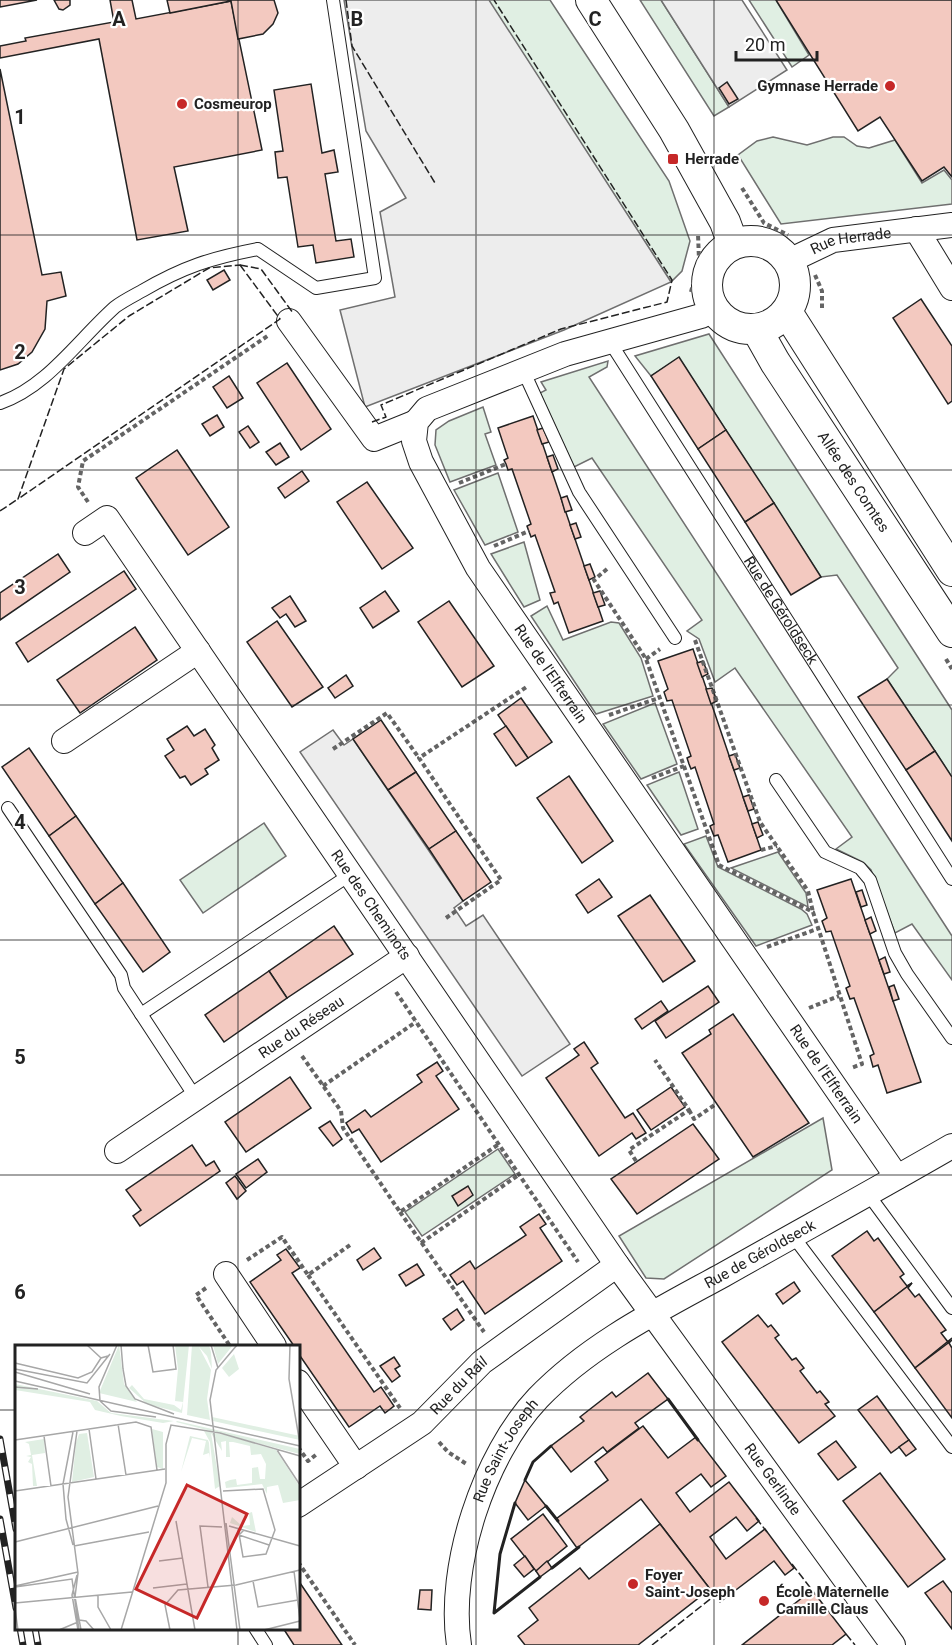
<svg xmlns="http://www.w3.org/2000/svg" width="952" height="1645" viewBox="0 0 952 1645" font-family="Roboto,sans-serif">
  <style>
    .green { fill: #e0efe3; stroke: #6f6f6f; stroke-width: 1.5 }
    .parking { fill: #ededed; stroke: #6f6f6f; stroke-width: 1.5 }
    .building { fill: #f3c9c0; stroke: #222; stroke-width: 1.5 }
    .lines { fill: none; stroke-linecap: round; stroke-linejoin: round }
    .service-casing { stroke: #222; stroke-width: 14 }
    .minor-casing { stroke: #222; stroke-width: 26 }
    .tertiary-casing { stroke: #222; stroke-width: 32 }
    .path { stroke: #646464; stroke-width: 4; stroke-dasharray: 4.5 3; stroke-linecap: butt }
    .service { stroke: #fff; stroke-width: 12 }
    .minor { stroke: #fff; stroke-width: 24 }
    .tertiary { stroke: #fff; stroke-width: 30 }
    .rail-casing { stroke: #222; stroke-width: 7 }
    .rail { stroke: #fff; stroke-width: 4.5; stroke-dasharray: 14; stroke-linecap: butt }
    .fence { stroke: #222; stroke-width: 1.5; stroke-dasharray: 8 3; stroke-linecap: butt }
    .wall { stroke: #222; stroke-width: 3 }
    .grid { fill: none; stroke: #222; stroke-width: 1.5; stroke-opacity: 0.55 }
    .poi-dot { fill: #c62828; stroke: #fff; stroke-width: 2 }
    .labels { text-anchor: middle; stroke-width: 4.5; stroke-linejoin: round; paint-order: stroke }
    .poi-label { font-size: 15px; font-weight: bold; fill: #222; stroke: #fff; text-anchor: start }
    .street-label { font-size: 15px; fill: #222; stroke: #fff }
    .inset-road { fill: none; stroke: #a7a7a7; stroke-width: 1.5 }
    .view { fill: #c62828; fill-opacity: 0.15; stroke: #c62828; stroke-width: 3 }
    .inset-edge { fill: none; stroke: #222; stroke-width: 3 }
    .grid-label { font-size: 20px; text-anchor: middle; font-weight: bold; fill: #222; stroke: #fff; stroke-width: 4.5; stroke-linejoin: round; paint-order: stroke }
  </style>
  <rect width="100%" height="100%" fill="#fff"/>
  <g class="green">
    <polygon points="488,0 550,0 669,181 690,241 682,271 671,282"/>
    <polygon points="640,0 661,0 729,107 714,116"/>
    <polygon points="749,0 776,0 809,55 792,67"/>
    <polygon points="773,137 807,145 833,137 844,137 857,146 869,148 895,140 922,183 944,170 952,180 952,204 781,224 738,155 757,141"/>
    <polygon points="709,334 952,710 952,777 887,679 898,668 837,575 821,577 679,358 651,376 635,356"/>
    <polygon points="608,361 607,367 589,377 952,936 952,980 912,924 895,933 871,870 863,862 836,849 852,837 735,668 715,682 699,639 687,631 702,620 592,458 574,467 540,393 546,390 541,382"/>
    <polygon points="483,407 491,432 485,434 496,465 450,482 435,445 436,430 449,421"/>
    <polygon points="498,473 518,532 485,545 454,490"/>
    <polygon points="524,542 540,600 524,607 491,554"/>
    <polygon points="547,606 563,640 611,622 619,623 641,658 653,696 596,714 531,616"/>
    <polygon points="655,703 677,764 641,779 603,724"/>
    <polygon points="679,772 698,829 681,835 647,785"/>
    <polygon points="264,823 286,856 203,913 180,880"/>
    <polygon points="706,836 718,867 801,909 807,914 812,925 756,946 684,844"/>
    <polygon points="778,852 806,893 808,907 731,868"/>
    <polygon points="823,1118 832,1170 664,1279 646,1278 619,1236"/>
    <polygon points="498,1149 515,1174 422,1236 405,1212"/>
  </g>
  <g class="parking">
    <polygon points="344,0 489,0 671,282 564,330 365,407 340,310 395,297 380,212 406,198 366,131"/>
    <polygon points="661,0 742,0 787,70 729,107"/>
    <polygon points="333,730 344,745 353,739 463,901 454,908 466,926 483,915 570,1044 522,1076 300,752"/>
  </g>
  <g class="building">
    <polygon points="0,0 37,0 0,7"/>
    <polygon points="54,0 70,0 70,5 63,10 59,9"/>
    <polygon points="110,0 132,0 136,19 231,1 262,150 174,167 188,231 137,240 99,39 0,58 0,46 26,41 25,38 114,22"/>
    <polygon points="167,0 274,0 278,13 273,24 263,34 238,39 231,1 170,13"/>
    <polygon points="776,0 952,0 952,177 944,167 922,181 880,117 858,131"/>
    <polygon points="0,69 42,275 61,272 66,296 47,301 45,329 32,352 18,364 0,370"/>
    <polygon points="727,82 738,99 729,104 719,88"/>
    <polygon points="311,84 322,153 334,150 338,172 325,174 336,241 351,239 354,257 316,263 313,245 298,247 287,177 278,178 275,152 283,151 274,90"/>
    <polygon points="224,270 230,280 213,290 207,280"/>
    <polygon points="921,299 952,346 952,401 948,404 893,318"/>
    <polygon points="679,357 726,430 698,449 651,376"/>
    <polygon points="287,363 331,429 301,450 257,383"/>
    <polygon points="229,376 243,398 227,408 213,387"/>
    <polygon points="217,415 224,427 210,436 202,424"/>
    <polygon points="533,416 603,621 569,633 558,602 554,604 550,593 555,592 535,535 531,537 527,526 531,524 512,469 508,470 506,464 504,460 508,458 498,428"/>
    <polygon points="248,426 259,442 250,448 239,432"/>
    <polygon points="543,428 549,442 542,444 537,430"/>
    <polygon points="726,430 774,503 745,522 698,449"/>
    <polygon points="280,443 289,457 276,465 266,452"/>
    <polygon points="177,450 229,527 188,555 136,478"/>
    <polygon points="553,455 558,469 552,472 547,457"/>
    <polygon points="302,471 309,481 285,498 278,488"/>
    <polygon points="367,482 413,548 382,569 337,502"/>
    <polygon points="567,496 572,510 565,512 561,498"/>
    <polygon points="774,503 821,577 791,595 745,522"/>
    <polygon points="576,523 581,537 575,539 570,525"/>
    <polygon points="58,554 70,572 0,620 0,593"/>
    <polygon points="590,564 595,577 589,580 584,566"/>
    <polygon points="124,571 136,589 28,662 16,643"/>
    <polygon points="385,591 399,611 373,628 360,608"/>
    <polygon points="600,591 605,605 598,607 593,593"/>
    <polygon points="290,596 306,621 295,627 286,614 280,618 272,608"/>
    <polygon points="449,601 494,666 462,687 418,622"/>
    <polygon points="277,621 323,687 292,707 247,642"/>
    <polygon points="135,627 157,660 80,713 57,680"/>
    <polygon points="693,649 761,850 728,862 718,835 714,836 710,826 714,824 695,767 691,769 689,764 687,758 691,756 672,700 667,701 664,692 668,689 658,661"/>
    <polygon points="703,661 708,674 702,677 697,663"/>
    <polygon points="346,675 353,686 335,698 328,688"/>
    <polygon points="887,679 935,751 906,770 858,697"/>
    <polygon points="712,688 717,701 711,704 706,689"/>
    <polygon points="521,698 552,742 528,758 498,715"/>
    <polygon points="381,720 416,772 388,790 353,739"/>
    <polygon points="187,726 194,736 205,729 215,745 212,748 219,760 205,769 208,774 191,785 185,776 180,778 165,756 174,750 167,739"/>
    <polygon points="506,726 528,758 516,766 494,734"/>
    <polygon points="29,748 76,816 49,836 2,767"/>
    <polygon points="935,751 952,777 952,841 906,770"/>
    <polygon points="735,754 740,768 734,770 729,756"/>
    <polygon points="416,772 456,831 429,849 388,790"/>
    <polygon points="569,776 613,841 582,863 537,798"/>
    <polygon points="749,795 754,809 748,811 743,797"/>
    <polygon points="76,816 123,883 95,904 49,836"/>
    <polygon points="758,822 763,835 757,838 752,824"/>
    <polygon points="456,831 491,882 463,901 429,849"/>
    <polygon points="599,879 612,897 588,913 576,895"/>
    <polygon points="851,879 921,1082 887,1093 878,1065 873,1067 870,1056 874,1054 854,998 850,999 846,988 850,986 831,931 826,932 822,921 827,918 817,890"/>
    <polygon points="123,883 170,952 143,972 95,904"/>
    <polygon points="862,890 867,905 861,907 856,892"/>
    <polygon points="650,895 695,961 663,982 618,916"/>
    <polygon points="871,917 876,931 870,934 865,920"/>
    <polygon points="334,926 353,954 287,998 269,971"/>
    <polygon points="885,957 890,972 884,974 879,960"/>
    <polygon points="269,971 287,998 224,1042 205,1015"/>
    <polygon points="894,985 899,999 893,1001 889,987"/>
    <polygon points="708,986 719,1002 666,1038 655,1021"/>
    <polygon points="661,1001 668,1011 642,1029 635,1019"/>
    <polygon points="733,1014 809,1123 753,1157 682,1053 711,1034 709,1030"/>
    <polygon points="584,1042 598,1063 591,1068 625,1118 633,1113 646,1133 636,1139 632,1133 599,1156 546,1078 579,1055 574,1049"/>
    <polygon points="437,1062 443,1071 436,1076 459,1109 381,1162 359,1129 352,1133 346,1123 365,1110 371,1117 422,1082 417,1075"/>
    <polygon points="290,1077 311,1108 246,1152 225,1122"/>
    <polygon points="671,1087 685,1107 651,1130 637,1110"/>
    <polygon points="330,1121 342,1139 333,1146 319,1128"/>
    <polygon points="693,1124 719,1159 637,1214 611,1179"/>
    <polygon points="192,1145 206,1166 214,1161 220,1171 140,1226 133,1216 141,1210 126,1190"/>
    <polygon points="258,1159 267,1172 246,1188 236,1174"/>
    <polygon points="235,1176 246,1191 237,1199 226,1183"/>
    <polygon points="468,1186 473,1195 458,1206 452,1196"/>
    <polygon points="539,1214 546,1224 540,1228 562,1261 485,1314 463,1281 457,1285 450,1275 470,1261 475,1269 526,1235 520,1227"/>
    <polygon points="867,1231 874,1241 878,1238 904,1274 900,1277 907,1286 912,1283 874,1312 832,1256"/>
    <polygon points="374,1248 381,1258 363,1270 357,1260"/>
    <polygon points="286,1249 300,1268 292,1273 374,1392 381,1387 394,1406 385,1413 380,1406 349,1427 298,1353 298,1346 294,1346 250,1282 281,1260 277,1255"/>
    <polygon points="417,1264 424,1275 406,1286 399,1275"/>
    <polygon points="794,1282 800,1291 783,1304 776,1294"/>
    <polygon points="912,1283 908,1288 915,1297 919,1294 946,1330 941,1333 948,1342 952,1338 915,1368 874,1312"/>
    <polygon points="457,1309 464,1320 451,1330 443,1319"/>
    <polygon points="758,1315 768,1327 771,1325 779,1335 775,1338 792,1360 796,1358 804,1368 800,1371 817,1393 820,1391 829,1402 825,1404 835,1416 799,1443 722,1342"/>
    <polygon points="952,1340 949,1343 952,1348 952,1418 915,1368"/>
    <polygon points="394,1357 400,1366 395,1369 400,1376 392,1382 380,1366"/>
    <polygon points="648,1373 668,1399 635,1423 639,1428 607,1452 603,1447 571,1472 551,1446 584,1421 580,1417 612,1392 616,1397"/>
    <polygon points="877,1396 909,1440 891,1453 858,1410"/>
    <polygon points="643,1426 668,1458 696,1437 726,1476 711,1487 701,1474 676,1493 690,1512 729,1482 759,1521 747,1531 736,1517 710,1537 726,1559 765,1529 794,1568 785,1575 774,1561 720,1602 641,1499 577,1548 556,1519 608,1480 595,1462"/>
    <polygon points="909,1440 916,1449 906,1456 899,1447"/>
    <polygon points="836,1441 856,1467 838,1480 818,1454"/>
    <polygon points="880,1473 945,1559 908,1587 843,1501"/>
    <polygon points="525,1480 546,1506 528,1520 515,1503"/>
    <polygon points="543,1514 567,1546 536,1571 511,1539"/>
    <polygon points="660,1524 710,1589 638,1645 525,1645 518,1636 538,1620 529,1608 580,1568 589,1579"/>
    <polygon points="525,1556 534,1569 524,1577 514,1565"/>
    <polygon points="547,1561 552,1568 540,1577 536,1571"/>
    <polygon points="298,1580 342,1645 294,1645 283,1628 298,1628"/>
    <polygon points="943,1581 952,1593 952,1629 925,1593"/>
    <polygon points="420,1590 432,1590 431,1610 418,1609"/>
    <polygon points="812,1590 846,1634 832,1645 742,1645"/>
  </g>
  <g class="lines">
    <defs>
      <g id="service">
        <path id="s1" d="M610,342L952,879"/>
        <polyline points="523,370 579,492 675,638"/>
        <path d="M0,403C47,387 78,340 115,307C123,301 133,296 142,291C183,267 211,258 258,249L316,288L375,278L333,0"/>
        <polyline points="776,780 825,852 860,868 870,880 895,953 907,974 952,1038"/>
        <polyline points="8,808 121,975 124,988 196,1098"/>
        <polyline points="141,1014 351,874"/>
        <polyline points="868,1194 952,1308"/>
        <polyline points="793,1236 952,1447"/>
        <polyline points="255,1628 266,1645"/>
      </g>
      <g id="minor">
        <polyline points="916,229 952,288"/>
        <path id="s2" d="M789,261L833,240L952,225"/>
        <path id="s3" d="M713,310L701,316L565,354L427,409L416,422L414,441L421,462L478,568L897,1177"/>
        <polyline points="289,321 374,439 416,422"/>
        <path id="s4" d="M85,533L107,518L617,1265L893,1645"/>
        <polyline points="64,741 198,651"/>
        <path id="s5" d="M117,1151L407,956"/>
        <polyline points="226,1274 274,1346"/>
        <polyline points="298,1382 356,1467"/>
        <path id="s6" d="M298,1505L422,1423L482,1362L617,1265"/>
        <path id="s7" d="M459,1645C447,1567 484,1455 538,1398C590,1344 659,1310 723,1275C799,1232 876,1190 952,1146"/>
      </g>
      <g id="tertiary">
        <polyline points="591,0 674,130 725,222 733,244"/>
        <circle cx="751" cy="285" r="44"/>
        <polyline points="787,312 952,571"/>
        <path id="s8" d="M757,330L775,362L952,632"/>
      </g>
    </defs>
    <use href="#service" class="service-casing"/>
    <use href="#minor" class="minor-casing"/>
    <use href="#tertiary" class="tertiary-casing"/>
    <g class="path">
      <polyline points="742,188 764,223 788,235"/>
      <polyline points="815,275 822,291 822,311"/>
      <polyline points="691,292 699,260 698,234"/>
      <polyline points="459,483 506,464"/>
      <polyline points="88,502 78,487 83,461 269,335"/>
      <polyline points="494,546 529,531"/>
      <polyline points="607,569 594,580 646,659 719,865 813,912 862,1064 851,1068"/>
      <polyline points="695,640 760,822 808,891 813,912"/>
      <polyline points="646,659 660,649"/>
      <polyline points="946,659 952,669"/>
      <polyline points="609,715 659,698"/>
      <polyline points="333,749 387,713 419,758"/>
      <polyline points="652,778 684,766"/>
      <polyline points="761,850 777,846"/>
      <polyline points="446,918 501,880 419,758 528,686"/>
      <polyline points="767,947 817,929"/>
      <polyline points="396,992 578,1262"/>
      <polyline points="809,1008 839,996"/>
      <polyline points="302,1056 341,1111 343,1128 400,1212 499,1144"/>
      <polyline points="323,1086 416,1022"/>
      <polyline points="689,1110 694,1119 716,1104"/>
      <polyline points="636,1161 629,1150 689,1110 655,1060"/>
      <polyline points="400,1212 484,1332"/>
      <polyline points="421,1243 520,1174"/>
      <polyline points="247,1260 282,1237 308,1275 350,1245"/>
      <polyline points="308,1275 400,1408"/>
      <polyline points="206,1288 196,1295 230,1346"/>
      <polyline points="439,1442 448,1452 468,1465"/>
      <polyline points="298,1447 308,1461 317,1454"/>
      <polyline points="298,1562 355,1645"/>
    </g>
    <use href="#service" class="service"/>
    <use href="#minor" class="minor"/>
    <use href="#tertiary" class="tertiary"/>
    <defs>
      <g id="rail">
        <polyline points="0,1439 16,1529"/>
        <polyline points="0,1519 16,1608"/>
        <polyline points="20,1628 23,1645"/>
        <polyline points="35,1628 38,1645"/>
      </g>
    </defs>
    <use href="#rail" class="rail-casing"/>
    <use href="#rail" class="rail"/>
    <g class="fence">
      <polyline points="346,0 352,46 435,183"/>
      <polyline points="240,265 261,269 293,313"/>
      <polygon points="240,265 280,319 18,499 64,369 129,316 209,268"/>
      <polyline points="372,422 386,417 381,405 561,329 667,302 672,280 494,0"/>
      <polyline points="0,511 18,499"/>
      <polyline points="756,1518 767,1532"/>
      <polyline points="792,1564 812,1590"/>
      <polyline points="846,1634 855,1645"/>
      <polyline points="652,1645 718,1593"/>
    </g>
    <g class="wall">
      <polyline points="668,1399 698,1440"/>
      <polyline points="525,1480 533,1462 551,1446"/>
      <polyline points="515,1503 500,1554 494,1613 540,1577"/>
      <polyline points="546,1506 558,1521"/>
      <polyline points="552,1568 579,1547"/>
    </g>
  </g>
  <path class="grid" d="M238,0V1346M476,0V1645M714,0V1645M0,235H952M0,470H952M0,705H952M0,940H952M0,1175H952M0,1410H16M298,1410H952M238,1628V1645"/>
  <g class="poi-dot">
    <circle cx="890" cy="86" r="6"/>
    <circle cx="182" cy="104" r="6"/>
    <rect x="667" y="153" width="12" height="12" rx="3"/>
    <circle cx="633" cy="1584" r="6"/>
    <circle cx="764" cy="1601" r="6"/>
  </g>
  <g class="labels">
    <g class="poi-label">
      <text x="878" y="91" text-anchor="end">Gymnase Herrade</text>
      <text x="194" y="109">Cosmeurop</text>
      <text x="685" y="164">Herrade</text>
      <text x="645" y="1580">Foyer<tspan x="645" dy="17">Saint-Joseph</tspan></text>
      <text x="776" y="1597">École Maternelle<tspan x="776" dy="17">Camille Claus</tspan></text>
    </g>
    <g class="street-label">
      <text dy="5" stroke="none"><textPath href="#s2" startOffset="66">Rue Herrade</textPath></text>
      <text dy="5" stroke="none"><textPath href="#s8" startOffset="180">Allée des Comtes</textPath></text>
      <text dy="5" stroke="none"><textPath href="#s1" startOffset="318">Rue de Géroldseck</textPath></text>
      <text dy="5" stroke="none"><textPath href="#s3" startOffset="610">Rue de l'Elfterrain</textPath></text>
      <text dy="5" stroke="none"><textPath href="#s4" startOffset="495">Rue des Cheminots</textPath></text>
      <text dy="5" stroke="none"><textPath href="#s5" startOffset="222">Rue du Réseau</textPath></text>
      <text dy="5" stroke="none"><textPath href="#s3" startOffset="1096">Rue de l'Elfterrain</textPath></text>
      <text dy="5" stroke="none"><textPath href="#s7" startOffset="532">Rue de Géroldseck</textPath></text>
      <text dy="5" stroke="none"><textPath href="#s6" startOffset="201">Rue du Rail</textPath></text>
      <text dy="5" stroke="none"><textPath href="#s7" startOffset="204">Rue Saint-Joseph</textPath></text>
      <text dy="5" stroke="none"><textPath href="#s4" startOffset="1196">Rue Gerlinde</textPath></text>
    </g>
  </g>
  <g transform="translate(15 1345)">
    <rect width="285" height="285" fill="#fff"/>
    <path d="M104,0L109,39L122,57L84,48ZM160,0H174L167,68L132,59L114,43L117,40L129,54L159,60L166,65L168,57L160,56L163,24ZM177,0H194L196,7L197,24L192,11L184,2L196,25L192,54L195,75L172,70ZM198,0H218L203,19ZM219,9L224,24L214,32L207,23ZM0,39L82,56L96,68L159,76L148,78L106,71L80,65L75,57L0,45ZM197,72L285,91V95L198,76ZM161,77L162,76L285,104V109ZM137,84L148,87V124L142,122ZM189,86L210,90L261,105L285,142V155L268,158L263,140L252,142V149L247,139L211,143L210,137L215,135L221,134L222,140L237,138V123L243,122L245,134H250L251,119L246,109L236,110L235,101L218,97H214L215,112H211V96L206,97L207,106L196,88L205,141L200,144L195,97ZM72,88L79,132L57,137L61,98L64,89ZM175,91L193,95L194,98L195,113L194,108L188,110L191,96L177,93L166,127ZM29,94L30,108L17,110L22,141H18L17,119L13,117L16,112L11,111L16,110L14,99L10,97ZM237,167L241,187L215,178L217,172L227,181L235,180L234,168Z" fill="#e0efe3"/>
    <path class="inset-road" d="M72,0L86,13M102,0L84,42L85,56L96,66L141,72M106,0L108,24M133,0L138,27L161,24L158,0M196,0L203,23M222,0L201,25L195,55L222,285M275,0L274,34L285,99M0,18L63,33L77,27L86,13L93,11M0,24L72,38L95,9M108,24L111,41L120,54L159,69M0,27L75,49M0,36L285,101M0,42L23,44M103,79L111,130M74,84L81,134M62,86L53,152L63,228L60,252L66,285M29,91L36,141M0,95L121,77L136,82L142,125M262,105L285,140M0,146L150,124M208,146L248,144L260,185L251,209L228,212L223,183M161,176L180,285M211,178L225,285M214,181L285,201M229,185L224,190L254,200M0,197L143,161M58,200L51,174L48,139L58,87M59,201L134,187M144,216L168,213M279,226L285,275M62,230L57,250L63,285M238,236L243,262L283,255M0,241L63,227M0,242L57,234L64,285M193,242L185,181L207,182M138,243L172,239M83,251V262L96,285M0,258L117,247M0,264L3,285M64,275L71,276L79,285M44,285L63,277M106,285L151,138V99L156,80L205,88L285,111M155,285L150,260L163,245L221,240L285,225M249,285L285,276"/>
    <path class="view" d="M172,140L232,169L182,273L121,244Z"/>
    <rect width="285" height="285" class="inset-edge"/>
  </g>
  <g class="grid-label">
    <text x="119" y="26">A</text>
    <text x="357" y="26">B</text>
    <text x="595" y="26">C</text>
    <text x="20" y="124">1</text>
    <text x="20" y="359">2</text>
    <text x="20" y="594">3</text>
    <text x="20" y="829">4</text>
    <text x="20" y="1064">5</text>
    <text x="20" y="1299">6</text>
  </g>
  <path d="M736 51v9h81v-9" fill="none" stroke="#222222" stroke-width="3"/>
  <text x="745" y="51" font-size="18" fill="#222222" stroke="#ffffff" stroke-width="4.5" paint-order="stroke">20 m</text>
</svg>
